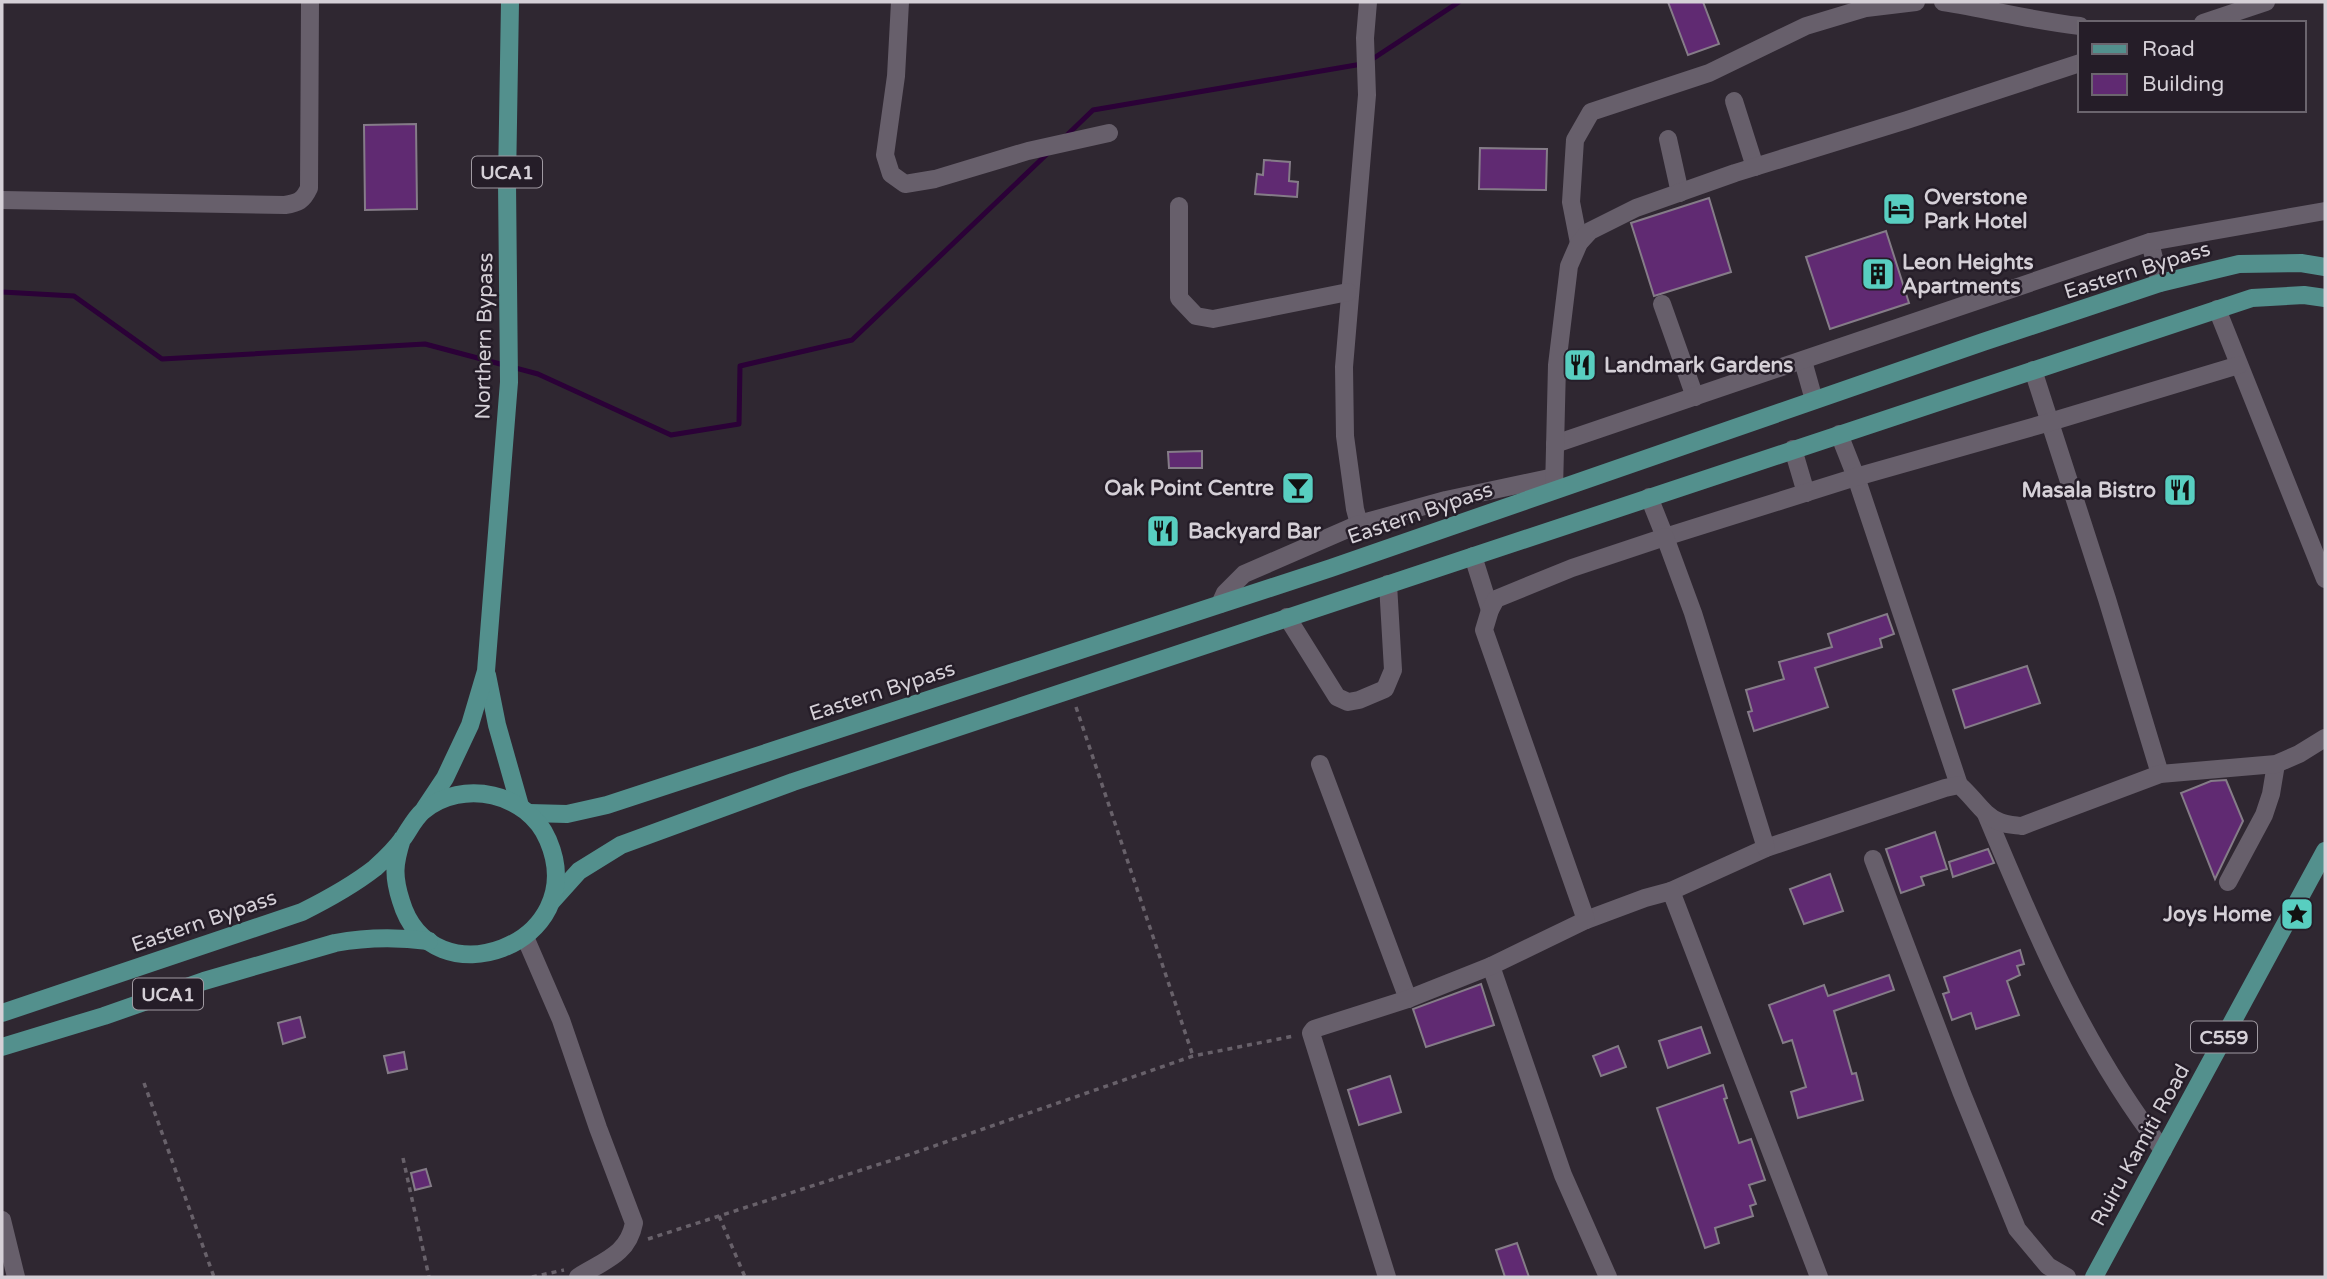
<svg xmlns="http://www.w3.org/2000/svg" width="2327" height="1279" viewBox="0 0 2327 1279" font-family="'Varela Round',sans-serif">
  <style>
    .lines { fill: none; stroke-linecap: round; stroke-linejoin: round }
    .stream { stroke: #2b0137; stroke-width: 5 }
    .building { fill: #602a72; stroke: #857c88; stroke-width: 2 }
    .path { stroke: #68616a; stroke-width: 3.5; stroke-dasharray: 5 5; stroke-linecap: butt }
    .minor { stroke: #675f6b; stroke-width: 18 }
    .major { stroke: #53908d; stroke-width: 18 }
    .labels { text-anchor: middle; stroke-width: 5; stroke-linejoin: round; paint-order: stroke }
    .shield { fill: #251d28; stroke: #a09aa2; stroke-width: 2 }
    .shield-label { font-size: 19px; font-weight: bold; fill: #d5d0d7 }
    .poi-label { font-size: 21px; font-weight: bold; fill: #d5d0d7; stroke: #251d28; text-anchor: start }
    .street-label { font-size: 21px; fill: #d5d0d7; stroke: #251d28 }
  </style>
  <rect width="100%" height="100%" fill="#2f2731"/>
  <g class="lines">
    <g class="stream">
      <polyline points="1371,60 1459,2"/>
      <polyline points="1065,137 1093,110 1362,64"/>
      <polyline points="2,292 74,296 162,359 425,344 538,374 671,435 739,424 740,366 852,340 1048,153"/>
    </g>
  </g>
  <g class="building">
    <polygon points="1668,2 1703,2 1719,44 1688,55"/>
    <polygon points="416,124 417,209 365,210 364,125"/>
    <polygon points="1480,148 1547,149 1546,190 1479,189"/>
    <polygon points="1264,160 1290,162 1289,181 1298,182 1297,197 1255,194 1257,174 1263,175"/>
    <polygon points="1709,198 1731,272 1654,296 1631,223"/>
    <polygon points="1886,231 1909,303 1830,329 1806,257"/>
    <polygon points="1202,451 1202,468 1169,468 1168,452"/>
    <polygon points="1887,614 1894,634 1880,639 1882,647 1815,668 1828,707 1754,731 1748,712 1752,711 1746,690 1784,679 1779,662 1832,647 1828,634"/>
    <polygon points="2027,666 2040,703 1965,728 1953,690"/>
    <polygon points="2226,780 2243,821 2215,879 2181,793 2211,781"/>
    <polygon points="1935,832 1947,869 1921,877 1924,885 1901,893 1886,849"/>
    <polygon points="1988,849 1994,863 1953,877 1949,862"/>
    <polygon points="1830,874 1843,911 1804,924 1790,889"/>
    <polygon points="2020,950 2024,964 2017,966 2020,975 2007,981 2019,1015 1976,1029 1971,1013 1952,1020 1943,994 1949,992 1944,977"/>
    <polygon points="1889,975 1894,990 1834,1011 1852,1074 1856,1073 1863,1100 1798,1118 1791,1092 1806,1087 1792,1040 1783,1043 1769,1005 1824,985 1828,996"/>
    <polygon points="1481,984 1494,1025 1426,1047 1413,1009"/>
    <polygon points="300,1017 305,1037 283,1044 278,1023"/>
    <polygon points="1701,1027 1710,1053 1668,1068 1659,1041"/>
    <polygon points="1618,1046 1626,1067 1601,1076 1593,1056"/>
    <polygon points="404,1052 407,1069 388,1073 384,1056"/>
    <polygon points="1390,1076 1401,1112 1359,1125 1348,1090"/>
    <polygon points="1723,1085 1727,1098 1724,1099 1739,1143 1751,1139 1765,1180 1749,1185 1756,1204 1750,1206 1753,1216 1715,1228 1719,1243 1705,1248 1657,1108"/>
    <polygon points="426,1169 431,1186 415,1190 411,1173"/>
    <polygon points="1517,1243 1529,1277 1505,1277 1496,1250"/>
  </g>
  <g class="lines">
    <g class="path">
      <polyline points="1076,707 1193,1056"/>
      <polyline points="144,1083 214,1277"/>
      <polyline points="403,1158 429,1277"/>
      <polyline points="719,1216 745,1277"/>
      <polyline points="648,1239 914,1153 1193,1056 1294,1036"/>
      <polyline points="532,1277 564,1270"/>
    </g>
    <g class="minor">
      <polyline points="900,2 896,76 885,155 891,174 905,184 935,179 1028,151 1109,133"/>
      <polyline points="1368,2 1365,38 1367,95 1344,367 1345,436 1355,509 1359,524 1446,500 1554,477"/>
      <path d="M1943,2C1989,9 2034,21 2080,26"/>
      <polyline points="2203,23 2266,2"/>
      <polyline points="1734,101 1755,167"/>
      <polyline points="1668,139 1680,193"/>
      <path d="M2,200L285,205C298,203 303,201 309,188L310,2"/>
      <polyline points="1179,206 1179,298 1196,316 1213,319 1348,292"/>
      <polyline points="2150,242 2160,283"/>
      <polyline points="1579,243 1571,202 1575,140 1591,112 1709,73 1806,26 1866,8 1916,2"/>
      <polyline points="1662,304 1695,397"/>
      <polyline points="2217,309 2325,579"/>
      <polyline points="1803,361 1814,400"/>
      <polyline points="2033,370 2107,599 2160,774"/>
      <polyline points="1839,434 1856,477 1959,785"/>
      <polyline points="1555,444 2150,242 2325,211"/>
      <polyline points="1793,449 1806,493"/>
      <polyline points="1554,490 1557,365 1569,266 1579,243 1590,231 1636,208 1735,173 1907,120 2080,63"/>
      <polyline points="1649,497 1665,537 1856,477 2050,422 2239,365"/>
      <polyline points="1473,556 1490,610"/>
      <polyline points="1220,604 1225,593 1244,574 1359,524"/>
      <polyline points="1287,617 1337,697 1348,702 1359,700 1385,689 1393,670 1388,584"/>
      <polyline points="1320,764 1408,999"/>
      <path d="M1986,814C2035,932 2084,1048 2163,1150"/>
      <polyline points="1873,859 1961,1091 2017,1229 2048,1266 2067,1277"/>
      <polyline points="2228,882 2264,815 2271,794 2276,764"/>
      <path d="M1671,891L1766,848L1945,788L1959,785C1973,796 1983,816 2000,822C2007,825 2015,825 2022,826L2160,774L2276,764L2299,754L2325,738"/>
      <polyline points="1586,920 1645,898 1671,891 1819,1277"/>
      <path d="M525,937L561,1020L598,1128L634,1223C628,1255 603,1261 578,1277"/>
      <polyline points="1491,966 1563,1175 1608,1277"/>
      <polyline points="2,1220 16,1277"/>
      <polyline points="1387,1277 1311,1033 1314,1029 1408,999 1491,966 1586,920 1484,630 1490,610 1496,599 1572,568 1665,537 1693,613 1766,848"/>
    </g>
    <g class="major">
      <polyline points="487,675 497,725 520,806"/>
      <polyline points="425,808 445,778 470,725 486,671 509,382 507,182 510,2"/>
      <polyline points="529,813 567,814 607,805 1331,568 1983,342 2160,283 2239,264 2301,263 2325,267"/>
      <polyline points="552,901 579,871 621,845 793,782 2252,298 2304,295 2325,298"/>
      <path d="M2,1013L302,912C328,899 352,886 375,868C385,859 396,848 404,837C410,828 415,818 423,811C463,778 528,793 548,840C593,945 431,1003 401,901C393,876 394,864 402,839"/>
      <path d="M2,1047L104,1016L204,981L335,943C367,937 398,937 429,941"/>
      <polyline points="2094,1277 2325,851"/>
    </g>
  </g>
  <defs>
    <symbol id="hotel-square" viewBox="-11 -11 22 22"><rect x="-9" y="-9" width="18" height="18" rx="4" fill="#58cec0" stroke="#251d28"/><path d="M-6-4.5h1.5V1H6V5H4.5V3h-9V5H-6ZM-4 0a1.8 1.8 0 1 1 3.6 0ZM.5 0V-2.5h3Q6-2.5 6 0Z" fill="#111"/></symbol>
    <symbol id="building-square" viewBox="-11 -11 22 22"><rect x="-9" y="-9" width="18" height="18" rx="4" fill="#58cec0" stroke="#251d28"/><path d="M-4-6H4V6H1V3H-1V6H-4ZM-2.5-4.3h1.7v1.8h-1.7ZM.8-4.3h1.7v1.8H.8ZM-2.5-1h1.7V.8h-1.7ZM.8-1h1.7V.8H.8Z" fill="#111"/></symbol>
    <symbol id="restaurant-square" viewBox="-11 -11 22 22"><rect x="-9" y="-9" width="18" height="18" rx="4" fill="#58cec0" stroke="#251d28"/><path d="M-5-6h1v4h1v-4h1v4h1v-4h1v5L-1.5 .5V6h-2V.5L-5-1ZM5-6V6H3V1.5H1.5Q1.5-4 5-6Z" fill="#111"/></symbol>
    <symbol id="bar-square" viewBox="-11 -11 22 22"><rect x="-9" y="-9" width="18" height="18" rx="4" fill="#58cec0" stroke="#251d28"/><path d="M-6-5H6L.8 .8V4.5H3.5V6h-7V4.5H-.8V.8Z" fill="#111"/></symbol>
    <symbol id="sight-square" viewBox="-11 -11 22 22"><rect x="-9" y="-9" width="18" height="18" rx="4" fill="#58cec0" stroke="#251d28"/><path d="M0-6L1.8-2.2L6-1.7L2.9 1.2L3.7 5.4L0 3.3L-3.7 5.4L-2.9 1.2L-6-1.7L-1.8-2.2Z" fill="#111"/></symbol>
  </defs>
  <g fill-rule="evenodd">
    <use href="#hotel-square" x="1880" y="190" width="38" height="38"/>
    <use href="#building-square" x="1859" y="255" width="38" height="38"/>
    <use href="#restaurant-square" x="1561" y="346" width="38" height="38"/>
    <use href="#bar-square" x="1279" y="469" width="38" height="38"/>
    <use href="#restaurant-square" x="2161" y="471" width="38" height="38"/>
    <use href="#restaurant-square" x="1144" y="512" width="38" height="38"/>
    <use href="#sight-square" x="2278" y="895" width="38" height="38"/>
  </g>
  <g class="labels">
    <g class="shield">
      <rect x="472" y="156.5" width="70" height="31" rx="5"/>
      <rect x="133" y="978.5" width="70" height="31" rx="5"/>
      <rect x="2191" y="1021.5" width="66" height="31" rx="5"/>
    </g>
    <g class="shield-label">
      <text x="507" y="179">UCA1</text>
      <text x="168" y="1001">UCA1</text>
      <text x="2224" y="1044">C559</text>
    </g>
    <g class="poi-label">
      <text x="1924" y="204">Overstone<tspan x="1924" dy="24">Park Hotel</tspan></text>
      <text x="1902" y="269">Leon Heights<tspan x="1902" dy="24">Apartments</tspan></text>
      <text x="1604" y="372">Landmark Gardens</text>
      <text x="1274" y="495" text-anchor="end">Oak Point Centre</text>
      <text x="2156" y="497" text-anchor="end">Masala Bistro</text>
      <text x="1188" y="538">Backyard Bar</text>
      <text x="2272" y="921" text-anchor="end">Joys Home</text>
    </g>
    <g class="street-label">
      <text transform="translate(2137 270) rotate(-17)" y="7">Eastern Bypass</text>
      <text transform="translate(484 336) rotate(-89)" y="7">Northern Bypass</text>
      <text transform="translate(1420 513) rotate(-19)" y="7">Eastern Bypass</text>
      <text transform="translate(882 691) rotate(-18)" y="7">Eastern Bypass</text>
      <text transform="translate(204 921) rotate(-19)" y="7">Eastern Bypass</text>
      <text transform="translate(2140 1145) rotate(-61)" y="7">Ruiru Kamiti Road</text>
    </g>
  </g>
  <rect width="2327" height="1279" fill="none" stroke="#d5d0d7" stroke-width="7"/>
  <rect x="2078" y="21" width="228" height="91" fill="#251d28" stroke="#6b656e" stroke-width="2"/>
  <rect x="2092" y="44" width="35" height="10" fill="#53908d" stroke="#6b656e" stroke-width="2"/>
  <text x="2142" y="56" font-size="21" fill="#d5d0d7">Road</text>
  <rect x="2092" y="74" width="35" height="21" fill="#602a72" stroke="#6b656e" stroke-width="2"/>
  <text x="2142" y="91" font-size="21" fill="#d5d0d7">Building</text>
</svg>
